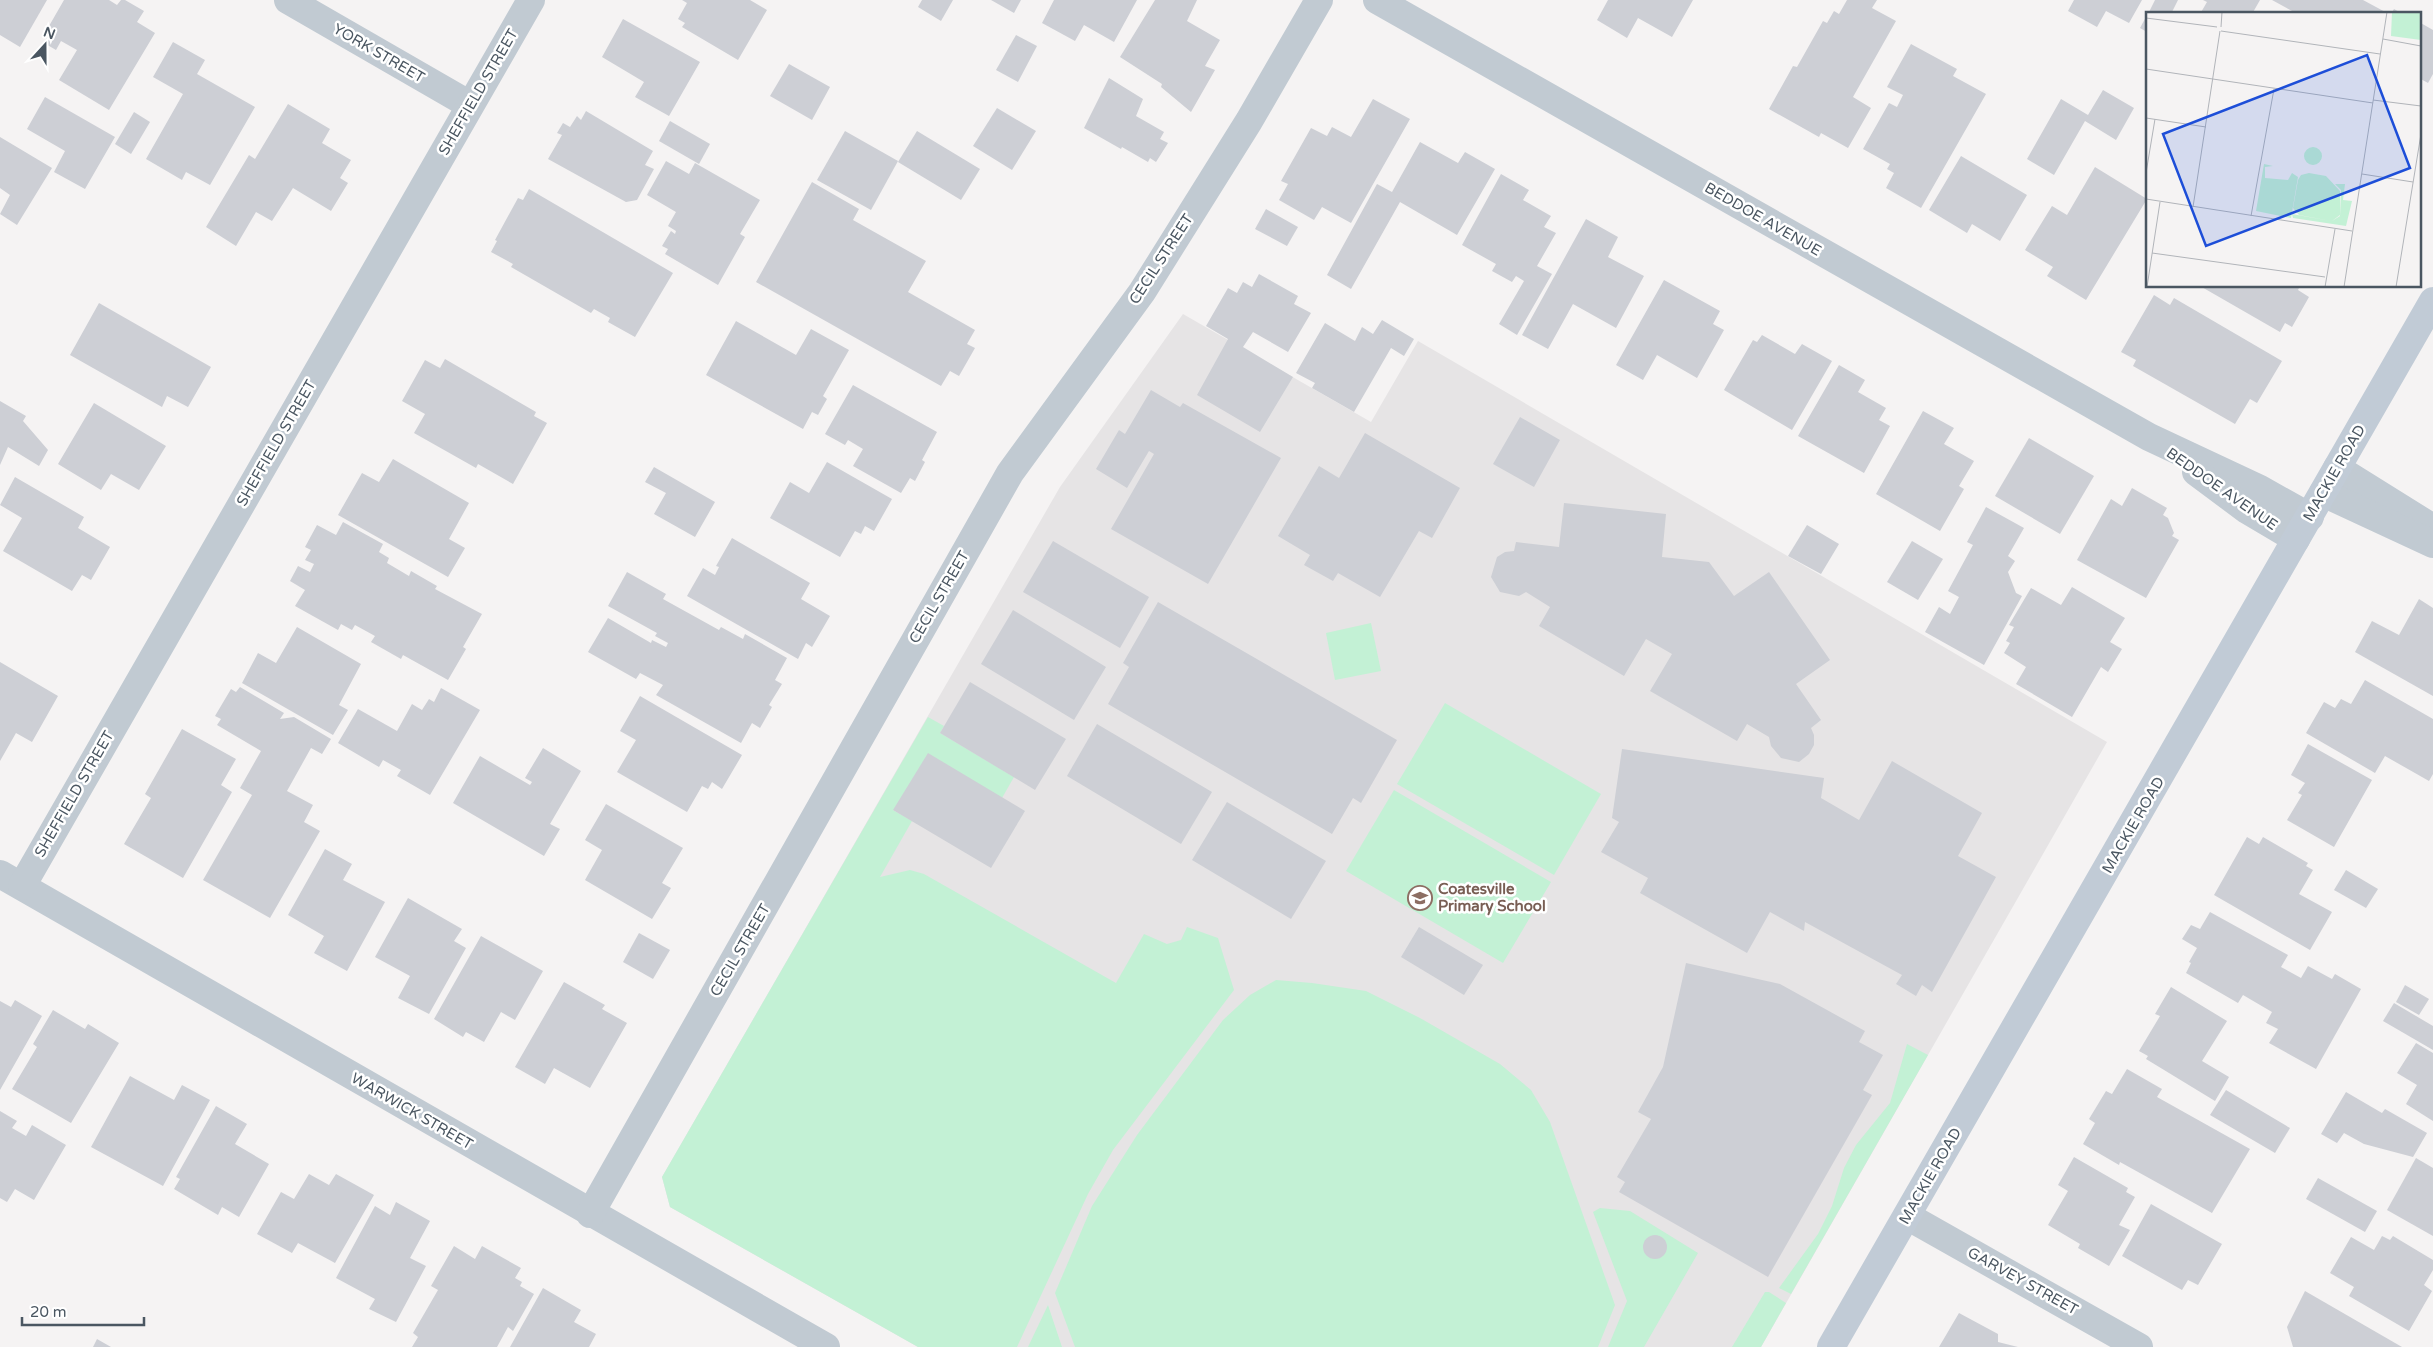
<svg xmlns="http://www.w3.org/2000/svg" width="2433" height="1347" viewBox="0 0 2433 1347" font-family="'Varela Round',sans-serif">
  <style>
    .education { fill: #e6e4e5 }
    .green { fill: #c3f1d5 }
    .building { fill: #cdcfd5 }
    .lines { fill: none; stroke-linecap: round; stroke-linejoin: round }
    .street { stroke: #c1cad2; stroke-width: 28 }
    .secondary { stroke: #c1cbd6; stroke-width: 28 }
    .labels { text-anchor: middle; stroke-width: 5; stroke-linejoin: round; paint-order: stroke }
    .street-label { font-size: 15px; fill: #4a5661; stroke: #fff }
    .education-label { font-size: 15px; font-weight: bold; fill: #785e54; stroke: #fff; text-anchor: start }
    .inset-road { fill: none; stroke: #b1b4b9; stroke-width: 1 }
    .view { fill: #1d4ed8; fill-opacity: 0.15; stroke: #1d4ed8; stroke-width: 2.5 }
    .inset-edge { fill: none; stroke: #4a5661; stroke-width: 2.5 }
  </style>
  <rect width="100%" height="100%" fill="#f5f3f3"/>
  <polygon class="education" points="1183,314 1371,422 1418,341 2107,742 1761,1347 918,1347 670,1207 662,1177 1060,487"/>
  <g class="green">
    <polygon points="1371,623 1381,671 1335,680 1326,633"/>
    <polygon points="1445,703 1601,794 1554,875 1397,784"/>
    <polygon points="928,717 944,726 940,733 1014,777 1002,798 893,810 912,821 880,877 910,870 924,874 1116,983 1144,934 1167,944 1181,940 1187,927 1218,938 1234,990 1113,1150 1088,1194 1017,1347 918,1347 670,1207 662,1177"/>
    <polygon points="1394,790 1551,882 1503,963 1346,871"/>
    <polygon points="1276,980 1312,983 1366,991 1420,1018 1500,1064 1531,1090 1550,1122 1615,1305 1598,1347 1075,1347 1055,1293 1092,1206 1137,1135 1223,1020 1250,995"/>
    <polygon points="1907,1044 1928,1055 1791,1294 1779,1288 1818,1234 1832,1206 1844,1168 1856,1145 1890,1103"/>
    <polygon points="1600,1208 1630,1211 1698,1253 1644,1347 1608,1347 1627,1301 1593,1212"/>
    <polygon points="1765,1292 1769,1292 1786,1303 1761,1347 1732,1347"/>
    <polygon points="1048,1305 1062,1347 1028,1347"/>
  </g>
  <g class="building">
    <polygon points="0,0 47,0 20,47 0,35"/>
    <polygon points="64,0 109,0 117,5 121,0 125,0 144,11 137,22 155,33 109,110 59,80 77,50 61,41 56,50 44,43 48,35 45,33"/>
    <polygon points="682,0 750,0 767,10 738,60 682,27 685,23 678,19 687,3"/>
    <polygon points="922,0 953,0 941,21 918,7"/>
    <polygon points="991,0 1021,0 1014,13"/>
    <polygon points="1054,0 1137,0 1114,42 1084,25 1075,41 1042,23"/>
    <polygon points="1155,0 1197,0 1187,21 1220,40 1205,66 1215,70 1191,112 1161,87 1162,84 1120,57"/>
    <polygon points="1608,0 1693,0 1672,37 1638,18 1627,38 1597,20"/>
    <polygon points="1847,0 1877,0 1872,8 1896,21 1853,97 1871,108 1848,148 1821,133 1819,137 1769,109 1793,66 1797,67 1823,21 1827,23 1834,11 1839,14"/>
    <polygon points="2074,0 2142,0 2129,23 2106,11 2097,27 2068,11"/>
    <polygon points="2155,0 2178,0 2171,14 2148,14"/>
    <polygon points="2203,0 2260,0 2252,14 2200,14 2207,2"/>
    <polygon points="2272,0 2363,0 2389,14 2294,14 2294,12"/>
    <polygon points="2394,9 2403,14 2391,14"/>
    <polygon points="2147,15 2147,32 2140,28"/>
    <polygon points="623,19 700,62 669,116 635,97 644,82 602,57"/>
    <polygon points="2419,22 2433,30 2433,74 2428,83 2419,78"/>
    <polygon points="1016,35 1037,46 1018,82 996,70"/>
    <polygon points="173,42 205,60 197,74 255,107 210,185 186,172 182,180 146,159 183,94 153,77"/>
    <polygon points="1911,44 1957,69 1953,76 1986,94 1921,208 1886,188 1894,173 1887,169 1890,164 1863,149 1889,103 1897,107 1903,95 1887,87"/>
    <polygon points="789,64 830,87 812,120 770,96"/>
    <polygon points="1109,78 1143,99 1136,116 1164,132 1160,139 1168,143 1156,162 1150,158 1148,162 1122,147 1121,149 1084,128"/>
    <polygon points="2103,90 2134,108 2116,140 2085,121 2054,175 2027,159 2061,99 2088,115"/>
    <polygon points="45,97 115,137 85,189 54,172 65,151 27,129"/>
    <polygon points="1373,99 1410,119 1351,223 1322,207 1314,220 1279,200 1288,184 1281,181 1311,128 1327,136 1332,127 1351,137"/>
    <polygon points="288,104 330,129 322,143 351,160 340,178 348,183 331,211 293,188 272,221 256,212 236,246 206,227 249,155 255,159"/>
    <polygon points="997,108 1036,131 1012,170 973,146"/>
    <polygon points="586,111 653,151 645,165 654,169 637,200 626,202 548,159 562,135 557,133 563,123 570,127 577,116 581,120"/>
    <polygon points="134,112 150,122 131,154 115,144"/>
    <polygon points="670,121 710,144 699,164 659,141"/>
    <polygon points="845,131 898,161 871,210 817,180"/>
    <polygon points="917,131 980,169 961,200 898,162"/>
    <polygon points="0,137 52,168 17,225 0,214 10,195 0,188"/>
    <polygon points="1420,142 1458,163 1465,152 1495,169 1457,235 1400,202 1351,289 1327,275 1377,184 1392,192"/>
    <polygon points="1961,156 2027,195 2000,241 1972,224 1967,233 1929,210"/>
    <polygon points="666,161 689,174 695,163 760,200 740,234 745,237 718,285 665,254 668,249 662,246 671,231 675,234 676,231 668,226 676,212 647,195"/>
    <polygon points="2095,167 2147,199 2086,300 2047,276 2053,267 2025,250 2052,206 2067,215"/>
    <polygon points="1501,174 1529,190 1523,200 1551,216 1544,227 1556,233 1537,266 1552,274 1517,335 1499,324 1524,281 1516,276 1512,282 1492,271 1496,264 1462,245"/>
    <polygon points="812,182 859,209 853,220 926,261 908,292 975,330 967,344 975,348 959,376 950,371 941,386 756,282"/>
    <polygon points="529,189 673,273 635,337 608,322 610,318 594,309 591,313 511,267 513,264 491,252 497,241 495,240 518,198 523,200"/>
    <polygon points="1266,209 1298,227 1287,246 1255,229"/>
    <polygon points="1586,219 1618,237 1608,257 1644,276 1616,328 1573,304 1548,349 1522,335"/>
    <polygon points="1259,274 1298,296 1294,304 1311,313 1288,352 1253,332 1243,347 1293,377 1260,432 1197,395 1228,339 1206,326 1228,288 1237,293 1243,282 1252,287"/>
    <polygon points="1664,280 1720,311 1713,324 1724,330 1697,378 1657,355 1643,380 1616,365"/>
    <polygon points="2200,286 2300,286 2298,290 2309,297 2292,327 2285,323 2280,332"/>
    <polygon points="2154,295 2170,305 2174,298 2282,361 2257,403 2250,399 2235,424 2133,366 2136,360 2121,352"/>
    <polygon points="99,303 211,367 188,407 167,396 162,407 70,355"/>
    <polygon points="1382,320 1414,339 1404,356 1391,348 1354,412 1312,388 1315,383 1296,373 1325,323 1355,341 1362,327 1373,334"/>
    <polygon points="736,321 796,355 811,329 849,350 823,396 827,399 818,415 812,412 803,429 706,375"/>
    <polygon points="1762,335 1795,354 1802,344 1832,361 1792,430 1724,390 1753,340 1757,342"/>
    <polygon points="445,359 536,412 534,416 547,423 513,484 478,464 476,468 414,433 425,414 402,401 425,360 440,368"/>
    <polygon points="1839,365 1865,380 1858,392 1886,408 1879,420 1890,426 1864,473 1798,436"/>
    <polygon points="853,385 937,432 922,460 925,462 915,481 910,478 901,493 853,466 863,449 848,440 845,445 825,434"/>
    <polygon points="1151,390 1180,407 1183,403 1281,458 1208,584 1111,529 1154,454 1149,451 1127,488 1096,469 1119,430 1125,434"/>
    <polygon points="0,401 26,416 23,421 48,450 39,466 8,447 0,465"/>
    <polygon points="94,403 166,446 139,490 111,474 101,490 58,464"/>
    <polygon points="1923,411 1954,428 1944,444 1974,461 1959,486 1964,489 1940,531 1876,494"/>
    <polygon points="1520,417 1560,440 1534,487 1493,464"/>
    <polygon points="1365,433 1460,488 1432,538 1419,531 1380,597 1338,573 1333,581 1304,565 1310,555 1278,536 1319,466 1339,478"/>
    <polygon points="2029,438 2094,476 2060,534 1995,496"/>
    <polygon points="393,459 469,503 449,539 465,548 448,577 338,515 362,473 379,482"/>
    <polygon points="827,462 892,499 874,531 865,526 861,534 855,531 840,557 770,518 790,482 809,493"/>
    <polygon points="654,467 715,502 695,537 654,514 666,493 645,482"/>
    <polygon points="15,477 84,517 78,528 110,547 91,580 82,575 72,591 3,551 22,518 0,505"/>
    <polygon points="2132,488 2167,508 2163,515 2168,518 2174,533 2172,536 2179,540 2146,598 2077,560 2111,499 2122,506"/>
    <polygon points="1564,503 1666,514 1662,557 1709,562 1734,596 1769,572 1830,660 1796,684 1821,720 1811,728 1814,735 1814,745 1809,754 1799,762 1781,758 1771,746 1769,737 1747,724 1737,741 1650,691 1672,654 1646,639 1624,676 1539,626 1550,607 1526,592 1519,596 1500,592 1491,577 1497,557 1505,552 1514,551 1516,542 1559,547"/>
    <polygon points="1986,507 2024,528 2008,556 2015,561 2008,572 2016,593 2022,596 1984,665 1925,632 1939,607 1950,614 1959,597 1948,591 1973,545 1967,542"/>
    <polygon points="343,522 383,544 379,552 389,558 387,563 409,576 411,571 437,586 435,589 482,614 463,647 466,649 448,680 403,655 401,659 371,642 375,636 355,625 352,630 341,624 338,630 295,606 305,590 290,581 298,566 310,572 314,564 305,560 311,550 305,547 317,525 336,535"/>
    <polygon points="1807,525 1839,544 1821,574 1788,556"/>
    <polygon points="732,538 810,583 801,599 830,616 812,647 806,643 798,659 687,596 703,568 715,575 719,567 716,566"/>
    <polygon points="1053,541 1149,597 1120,648 1023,592"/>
    <polygon points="1912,541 1943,559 1918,600 1887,582"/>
    <polygon points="627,572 666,594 663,599 719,630 721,627 743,639 745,634 787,658 775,680 782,684 769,705 772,707 760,728 752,723 741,743 656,695 663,685 640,673 636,679 588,652 608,618 651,643 652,640 666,647 668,643 655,636 657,633 608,606"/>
    <polygon points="2072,587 2125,618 2110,642 2122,649 2108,672 2101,667 2072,717 2016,684 2026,667 2004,653 2010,643 2006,641 2014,627 2009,625 2031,588 2061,605"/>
    <polygon points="2419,599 2433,608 2433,696 2355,652 2372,621 2399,635"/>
    <polygon points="1158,602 1397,740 1361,803 1353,798 1332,834 1108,704 1129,667 1123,663"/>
    <polygon points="1013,610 1106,667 1074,720 981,664"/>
    <polygon points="297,627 361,664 339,705 348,710 333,735 242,683 258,653 276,663"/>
    <polygon points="0,662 58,696 32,742 16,733 0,761"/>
    <polygon points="2365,680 2433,719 2433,774 2429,781 2385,756 2375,773 2306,733 2324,702 2335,708 2341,699 2351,704"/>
    <polygon points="970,682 1066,739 1035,790 940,733"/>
    <polygon points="240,687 284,713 280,719 294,717 331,739 322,754 311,748 287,791 313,805 304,822 320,831 270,918 203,880 252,795 240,788 261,751 217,725 221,719 215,716 231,689 236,692"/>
    <polygon points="441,688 480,710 430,795 397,776 401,770 383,760 379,767 338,743 358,709 397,731 412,704 422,710 429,699 434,702"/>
    <polygon points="640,696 742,755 722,789 712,782 708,789 702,786 687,812 617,772 636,740 620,731"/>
    <polygon points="1097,724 1212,792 1181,844 1067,776"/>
    <polygon points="182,729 236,759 221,785 232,792 183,878 124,844 151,798 145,794"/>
    <polygon points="2308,744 2372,780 2334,847 2287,820 2302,795 2298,793 2305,783 2291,775"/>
    <polygon points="543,748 581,771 550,824 560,829 544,856 453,803 480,756 530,785 532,782 525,778"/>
    <polygon points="1622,749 1824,778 1821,798 1859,820 1892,761 1982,813 1958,856 1996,877 1932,992 1922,985 1916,996 1896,984 1902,975 1805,922 1804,931 1770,912 1747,953 1640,893 1648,878 1601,852 1619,822 1612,818"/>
    <polygon points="928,753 1025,811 991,868 893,810"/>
    <polygon points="1227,802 1326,861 1291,919 1192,860"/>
    <polygon points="606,804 683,848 662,883 671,888 652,919 585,880 602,850 585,840"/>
    <polygon points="2247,837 2259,844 2263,837 2308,863 2306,866 2313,870 2299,894 2332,912 2310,950 2214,895"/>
    <polygon points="325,849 352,864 343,880 385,902 347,971 314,953 324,936 288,915"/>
    <polygon points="2346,870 2378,889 2366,908 2334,890"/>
    <polygon points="408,898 462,929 454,941 466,948 429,1014 398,998 410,976 375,957"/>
    <polygon points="2210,912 2288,955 2281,967 2301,978 2308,966 2332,979 2335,974 2361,989 2316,1069 2269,1043 2278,1029 2266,1023 2272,1012 2243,995 2238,1003 2186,973 2191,963 2189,962 2197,948 2182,939 2191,925 2200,929"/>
    <polygon points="1419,927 1483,965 1464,995 1401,957"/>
    <polygon points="639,933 670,950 653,979 623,962"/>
    <polygon points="481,936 543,971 515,1020 501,1012 484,1042 466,1032 463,1037 434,1019"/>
    <polygon points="1686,963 1780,984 1865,1031 1859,1042 1883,1055 1863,1090 1872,1095 1768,1277 1619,1192 1625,1182 1617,1177 1651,1119 1638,1112 1663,1067"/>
    <polygon points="564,982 605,1005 602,1009 627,1023 590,1088 554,1068 545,1084 515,1067"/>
    <polygon points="2405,985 2429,999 2419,1015 2396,1002"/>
    <polygon points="2171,987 2227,1021 2202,1061 2229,1077 2215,1101 2146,1059 2148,1056 2139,1051 2160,1016 2155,1014"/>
    <polygon points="15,1000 42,1016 0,1090 0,1001 11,1007"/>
    <polygon points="2394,1003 2433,1026 2433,1050 2383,1021"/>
    <polygon points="53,1010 85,1029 88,1024 119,1043 71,1123 12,1089 37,1047 33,1044"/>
    <polygon points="2416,1043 2433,1053 2433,1121 2406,1104 2417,1085 2397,1073"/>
    <polygon points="2127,1069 2162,1089 2157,1097 2250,1149 2212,1213 2120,1162 2119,1165 2083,1144 2095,1123 2089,1119 2106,1091 2112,1094"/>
    <polygon points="130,1076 174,1100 182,1085 210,1100 163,1186 91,1147"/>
    <polygon points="2226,1090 2290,1128 2275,1153 2210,1115"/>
    <polygon points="2346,1092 2382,1113 2385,1109 2427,1133 2413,1157 2364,1144 2344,1133 2337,1143 2321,1134"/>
    <polygon points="216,1106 247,1124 235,1144 269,1164 239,1217 222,1207 218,1215 174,1189 180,1179 176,1177"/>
    <polygon points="0,1111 17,1121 12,1128 26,1136 32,1125 66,1145 34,1200 15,1189 7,1202 0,1198"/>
    <polygon points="2074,1157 2128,1188 2126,1192 2135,1197 2119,1225 2130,1230 2109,1266 2078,1248 2080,1244 2048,1225 2068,1191 2058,1185"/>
    <polygon points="2416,1158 2433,1168 2433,1236 2387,1210"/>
    <polygon points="309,1174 329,1185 336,1174 374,1195 335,1263 298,1243 292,1253 257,1234 281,1192 294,1199"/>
    <polygon points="2318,1178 2377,1211 2365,1232 2306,1199"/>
    <polygon points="396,1202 430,1221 410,1258 426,1266 396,1322 369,1309 375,1299 336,1278 375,1206 390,1215"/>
    <polygon points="2151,1204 2222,1244 2198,1285 2188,1280 2182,1290 2122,1256"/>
    <circle cx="1655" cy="1247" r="12"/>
    <polygon points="2382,1236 2390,1240 2393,1236 2433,1260 2433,1270 2424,1285 2432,1291 2409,1331 2349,1296 2354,1287 2330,1273 2351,1237 2374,1250"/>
    <polygon points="454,1246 475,1259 482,1246 521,1268 515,1278 522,1282 520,1286 534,1294 513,1331 508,1327 497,1347 412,1347 418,1337 413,1333 438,1290 431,1286"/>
    <polygon points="543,1288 581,1310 574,1322 596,1334 589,1347 510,1347"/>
    <polygon points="2305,1291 2402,1347 2293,1347 2287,1327"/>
    <polygon points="1959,1313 1998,1334 1998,1342 2018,1347 1939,1347"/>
    <polygon points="97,1339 111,1347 93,1347"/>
  </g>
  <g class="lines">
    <g class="street">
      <polyline points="288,0 470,105"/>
      <polyline points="1377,0 2149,437 2260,489 2310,517"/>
      <polyline points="2337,468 2433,528"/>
      <polyline points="2196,472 2247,510 2296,539"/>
      <polyline points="2323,493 2433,544"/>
      <polyline points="0,874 826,1347"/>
      <polyline points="22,886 531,0"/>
      <polyline points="590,1214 1010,473 1142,292 1249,121 1319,0"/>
      <polyline points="1907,1216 2139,1347"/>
    </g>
    <polyline class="secondary" points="1831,1347 2433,301"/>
  </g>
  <defs>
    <symbol id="school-ring" viewBox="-11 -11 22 22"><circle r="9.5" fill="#fff" stroke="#8d6e63" stroke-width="1.5"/><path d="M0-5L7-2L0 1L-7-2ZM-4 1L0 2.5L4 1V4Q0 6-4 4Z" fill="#8d6e63"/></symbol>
  </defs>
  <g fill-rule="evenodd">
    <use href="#school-ring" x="1406" y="884" width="28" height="28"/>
  </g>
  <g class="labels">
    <g class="street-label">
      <text transform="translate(379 53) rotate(30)" y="5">YORK STREET</text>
      <text transform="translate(478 92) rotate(-60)" y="5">SHEFFIELD STREET</text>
      <text transform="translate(1763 219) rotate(30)" y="5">BEDDOE AVENUE</text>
      <text transform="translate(1161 259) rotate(-57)" y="5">CECIL STREET</text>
      <text transform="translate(276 443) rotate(-60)" y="5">SHEFFIELD STREET</text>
      <text transform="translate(2334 473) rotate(-60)" y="5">MACKIE ROAD</text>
      <text transform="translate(2222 489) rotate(35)" y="5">BEDDOE AVENUE</text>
      <text transform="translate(939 597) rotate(-60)" y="5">CECIL STREET</text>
      <text transform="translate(74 794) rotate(-60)" y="5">SHEFFIELD STREET</text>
      <text transform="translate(2133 825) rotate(-60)" y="5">MACKIE ROAD</text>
      <text transform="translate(740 950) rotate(-60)" y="5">CECIL STREET</text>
      <text transform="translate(412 1111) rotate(30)" y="5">WARWICK STREET</text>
      <text transform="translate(1930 1176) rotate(-60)" y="5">MACKIE ROAD</text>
      <text transform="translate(2023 1281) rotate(29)" y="5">GARVEY STREET</text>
    </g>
    <g class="education-label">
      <text x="1438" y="894">Coatesville<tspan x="1438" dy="17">Primary School</tspan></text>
    </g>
  </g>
  <g transform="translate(2146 12)">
    <rect width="275" height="275" fill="#f5f3f3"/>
    <path d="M246,0H275V28L245,24ZM158 144a9 9 0 1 1 18 0a9 9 0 1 1-18 0ZM118,152L127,154L119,155V166L142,168L146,161L152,165L145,206L110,199ZM163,161L180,164L194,179V203L186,209L194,204L195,178L189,172H199L197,188L206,189L200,214L147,206L146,202L185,209L153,203L147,196L152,168L155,163Z" fill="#c3f1d5"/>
    <path class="inset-road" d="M0,6L71,15M75,15L76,0M75,19L234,42M237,27L275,34M0,57L227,91M227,88L275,94M0,106L60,115M0,161L9,107M216,162L267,170M0,187L206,219M47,195L74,19M105,204L128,77M6,241L179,265M1,275L14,190M179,275L189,217M198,275L241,0M250,275L275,122"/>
    <path class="view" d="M221,43L264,156L60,234L17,122Z"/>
    <rect width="275" height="275" class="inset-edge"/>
  </g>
  <g transform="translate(45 45) rotate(21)" stroke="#ffffff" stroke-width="4" paint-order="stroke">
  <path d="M0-4L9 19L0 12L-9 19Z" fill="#4a5661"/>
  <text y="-8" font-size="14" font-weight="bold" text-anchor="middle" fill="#4a5661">N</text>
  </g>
  <path d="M22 1317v8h122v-8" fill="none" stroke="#4a5661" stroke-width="2.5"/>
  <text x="30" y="1317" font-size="15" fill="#4a5661" stroke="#ffffff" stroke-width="4" paint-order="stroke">20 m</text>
</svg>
